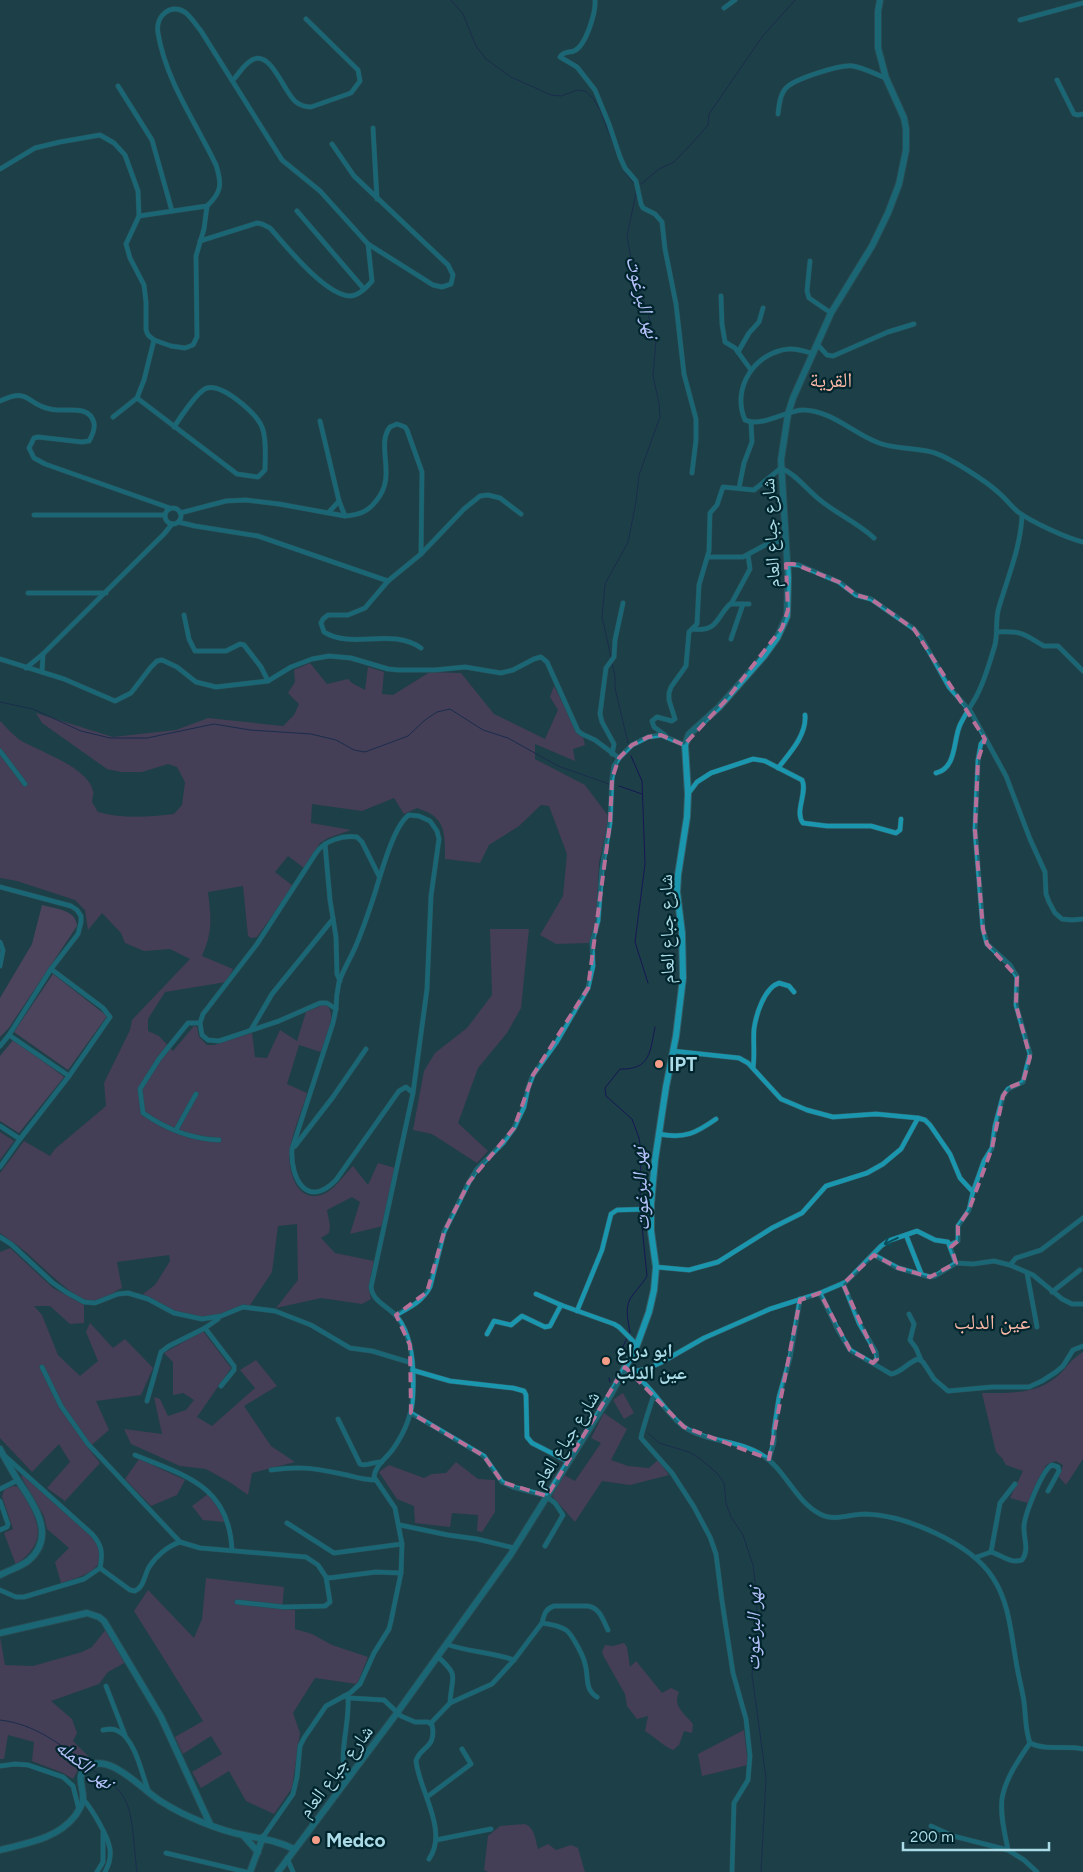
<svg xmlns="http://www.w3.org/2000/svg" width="1083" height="1872" viewBox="0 0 1083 1872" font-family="Figtree,'Noto Naskh Arabic',sans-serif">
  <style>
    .green { fill: #743c68 }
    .forest { fill: #864879 }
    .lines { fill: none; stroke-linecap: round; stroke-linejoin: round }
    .stream { stroke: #171754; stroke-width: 1 }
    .street-casing { stroke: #345c65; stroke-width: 5.5 }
    .secondary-casing { stroke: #345c65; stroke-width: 8 }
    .street { stroke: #1a96ae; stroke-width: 4.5 }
    .secondary { stroke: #1a96ae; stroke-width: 6 }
    .oneway { stroke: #0a4d5a }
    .marked { fill: none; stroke: #b8709a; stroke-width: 4; stroke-dasharray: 10 6; stroke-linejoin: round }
    .poi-dot { fill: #f49e87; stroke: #01252d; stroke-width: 2 }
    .labels { text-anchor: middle; stroke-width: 4.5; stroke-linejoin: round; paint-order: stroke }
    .street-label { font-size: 19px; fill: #abdbe7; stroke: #01252d }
    .poi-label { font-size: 19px; font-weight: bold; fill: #abdbe7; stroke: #01252d; text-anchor: start }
    .water-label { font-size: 20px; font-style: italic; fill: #b6c1fa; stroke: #01252d }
    .quarter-label { font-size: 21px; fill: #f9b8a6; stroke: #01252d }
  </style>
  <rect width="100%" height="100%" fill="#1d3f47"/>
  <g class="green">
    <path d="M310,663L327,684L348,679L352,683L365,690L368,667L384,672L382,694L393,695L430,672L461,673L494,714L545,739L558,710L550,697L554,686L576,729L583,737L585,745L573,749L575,761L535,744V759L585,785L609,817L599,863L596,924L589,943L556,944L540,935L563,896L567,854L549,806L541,805L519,826L489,845L480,863L445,859C445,832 446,817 417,808L404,814L394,798L362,811L312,804L311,823L351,830L328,838L320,843L304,868L288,856L275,872L293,886L257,937L251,938L248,936L243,886L208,892C211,917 213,932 202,956L233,969L226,982L165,992L148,1019V1031L159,1036L173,1051L194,1026L197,1027L199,1037L207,1045H214L252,1033L255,1057L267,1058L280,1030L297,1041L306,1012L325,1004C339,1013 325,1039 321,1052L299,1045L287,1084L307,1093C302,1111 293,1130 290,1149C287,1167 295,1203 321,1195C333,1192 344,1175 353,1166L368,1185L378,1163L395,1168L383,1226L350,1234L360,1202L352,1197L327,1210L330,1226L329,1233L321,1238L335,1253L374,1261C371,1275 367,1286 371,1299L362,1304L321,1298L276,1308L298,1280L297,1224L278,1226L272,1272L250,1305C239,1306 231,1311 221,1314C192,1323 167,1307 143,1294L155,1285L170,1261L169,1255L117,1262L122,1288C114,1292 99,1303 90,1301C73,1299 37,1261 22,1249C15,1243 7,1238 0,1233V1173L24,1141L50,1156L55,1149L106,1106L104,1083L130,1030L132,1020L190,959L170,949L144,951L125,943L121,933L102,913L88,930L85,910L75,900L17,881L0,878V721C6,727 13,735 20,740C38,751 88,767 93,791C94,794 92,799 92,802L98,812C123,819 149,817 174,814L182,805L185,782L177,767L168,764L142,772H121L107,769L42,723L36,713L113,737L176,730L208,718L283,726L294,715L299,704L288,693L295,682L294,670Z"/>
    <polygon points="490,929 529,929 521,1008 507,1033 478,1068 458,1123 488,1151 477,1163 432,1134 413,1130 424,1071 435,1053 467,1028 492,995"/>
    <polygon points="0,1132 14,1141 0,1160"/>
    <polygon points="10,1248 53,1288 84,1305 84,1323 70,1324 50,1306 34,1306 42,1315 58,1355 80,1376 98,1361 86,1332 90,1323 113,1348 125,1339 153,1368 141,1395 96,1401 109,1430 88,1448 100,1463 65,1501 47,1488 70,1462 59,1444 32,1472 0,1438 0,1252"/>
    <polygon points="203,1331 231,1368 197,1417 212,1426 255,1388 240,1370 256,1360 277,1386 244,1406 271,1446 295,1462 252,1473 248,1495 231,1483 206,1469 180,1466 131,1444 124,1429 162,1434 154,1397 160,1399 168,1416 186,1410 194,1400 183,1393 173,1395 173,1362 164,1353"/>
    <path d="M1083,1352V1459L1066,1485L1059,1477L1063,1465L1056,1461L1046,1465L1028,1503L1010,1498L1023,1471L1006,1465L1002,1458L996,1452L982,1393C1010,1393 1038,1395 1060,1374C1069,1364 1071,1360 1083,1352Z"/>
    <polygon points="623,1393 634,1413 624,1419 613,1400"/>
    <polygon points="604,1413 627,1429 611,1460 628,1466 649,1468 658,1460 669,1475 630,1485 602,1481 575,1522 552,1496 564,1475 575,1481 601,1443 591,1438"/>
    <polygon points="139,1459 185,1480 177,1495 151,1506 125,1479"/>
    <polygon points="456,1462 478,1479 495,1480 495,1512 482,1532 477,1531 478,1515 452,1513 450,1527 415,1523 414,1506 397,1499 379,1472 389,1465 424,1478 432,1474 446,1473"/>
    <path d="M23,1474L93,1538C115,1568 83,1576 61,1583L55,1562L69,1548L47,1529L44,1516L21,1476Z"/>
    <path d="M14,1486L19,1487L23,1491C38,1525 50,1538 16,1565L4,1533L13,1529L2,1496L5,1489Z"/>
    <polygon points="208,1494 219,1508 225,1522 203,1520 192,1506"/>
    <polygon points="206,1578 284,1587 282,1610 295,1610 295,1629 312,1634 332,1645 368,1657 357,1684 315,1678 293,1713 300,1733 292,1788 274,1814 246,1801 229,1771 201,1788 192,1772 222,1754 211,1736 183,1754 175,1737 203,1721 134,1611 148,1590 194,1638 202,1619"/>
    <polygon points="107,1628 126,1662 108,1672 99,1684 51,1701 72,1719 77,1733 73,1741 92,1760 80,1766 73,1779 63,1773 32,1761 34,1742 8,1735 4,1759 0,1759 0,1637 5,1665 33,1666 82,1652 92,1647"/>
    <path d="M624,1643L627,1647L630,1667L636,1661L662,1693L671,1688L679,1692C672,1706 685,1714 693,1724L692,1733L684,1731L679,1745L673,1750C663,1746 655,1737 645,1731L648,1716L637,1719L627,1706L625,1694L604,1657L602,1652L605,1645L613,1646Z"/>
    <polygon points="744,1730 748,1765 702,1776 698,1754"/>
    <path d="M525,1824C535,1828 535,1839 538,1849L548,1844L556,1850L571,1845L578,1848L585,1872H488L484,1870L488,1836L500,1826Z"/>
  </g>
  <g class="forest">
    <path d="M42,905C55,909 76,909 77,926L8,1029L0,1037V998L32,944Z"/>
    <polygon points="53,974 107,1016 68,1070 14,1032"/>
    <polygon points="14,1039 64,1077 19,1133 0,1121 0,1056"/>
  </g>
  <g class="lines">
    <g class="stream">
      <polyline points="451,0 463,14 476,46 486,59 511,77 551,95 561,96 577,90 585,91 593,98 600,110 622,166"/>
      <polyline points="641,184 659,169 674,162 695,140 708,125 709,114 762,37 795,0"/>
      <polyline points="611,657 602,617 605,584 628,542 636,502 639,475 660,417 659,403 653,376 656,340 631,259 627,236 636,193 635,185 625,172"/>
      <polyline points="612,664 615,675 615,688 628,743"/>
      <polyline points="0,702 33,709 81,731 110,738 147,738 214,724 250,730 311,734 336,740 354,750 365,752 408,736 425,720 437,712 450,709 483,730 508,738 558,766 609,784"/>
      <polyline points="631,756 642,781 645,864 635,942 648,983"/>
      <polyline points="619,786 642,794"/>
      <path d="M628,1335L630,1332C628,1322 625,1308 630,1299C635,1291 642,1285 647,1276L640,1206L641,1151L639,1138L632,1119L606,1096L605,1088L620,1069C651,1070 650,1051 655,1027"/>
      <polyline points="620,1353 627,1338"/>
      <polyline points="609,1378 610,1382"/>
      <polyline points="648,1433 659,1443 689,1452 699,1458 717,1473 724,1483 726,1503 731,1517 743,1535 753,1565 757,1598 756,1638 752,1675 766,1778 761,1872"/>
      <path d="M0,1720C35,1724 60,1744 87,1765"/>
      <path d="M92,1769C102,1777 118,1786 124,1798C134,1813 134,1853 137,1872"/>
    </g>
    <defs>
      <g id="street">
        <path d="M595,0C596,12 586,46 574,51C568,53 564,51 560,57L577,67L595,90L609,124L620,157L625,168L636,181L641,204L643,208L655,214L662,222L665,249L676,304L684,374L696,419V440L692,473"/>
        <polyline points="724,8 735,0"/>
        <polyline points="1020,20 1083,3"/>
        <path d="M233,80C239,74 244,64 252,60C271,49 284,93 296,102C300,105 306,107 311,107L351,93L360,81L358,70L306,19"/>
        <polyline points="1057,80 1074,114 1078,115 1083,114"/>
        <polyline points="118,86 152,140 172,211"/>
        <path d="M778,114C779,105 780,94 786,88C794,79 841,64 853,66C864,68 875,74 886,78"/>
        <polyline points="373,128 377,199"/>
        <polyline points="0,169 35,148 60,142 100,135 114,143 125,155 138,191 139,216 126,244 130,258 144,285 146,302 146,330 148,335 154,340 171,346 185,348 193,345 197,337 196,256 204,229 207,206"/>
        <polyline points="297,211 364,289"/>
        <path d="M139,216L207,206C222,192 222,184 216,165C195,121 166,81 158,33C155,16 171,2 186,13C192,18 196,25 201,31L282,160L320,191L368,244L433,285L442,287L451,284L453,275L448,265L354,176L332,144"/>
        <path d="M200,241L257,223L262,224L270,228C286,246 325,295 350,296C358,296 367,287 372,281L368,244"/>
        <polyline points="810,261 807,291 809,298 831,313"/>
        <polyline points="721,296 722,324 725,342 735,348 751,370"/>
        <polyline points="817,344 827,355 833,356 888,332 914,324"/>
        <polyline points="738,352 749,333 759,322 763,308"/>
        <path d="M812,353C805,352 797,348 789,349C755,352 731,388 745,420C761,428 787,410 803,410C831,410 854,434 879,443C897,450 917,447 935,453C952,459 986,481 999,493C1006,499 1011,506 1018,512C1032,522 1066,538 1083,542"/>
        <path d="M137,398L237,474L258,477L265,470C265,457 267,439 262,427C256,413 223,384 207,388C197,391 180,418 174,427"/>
        <path d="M0,401C31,387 25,404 50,409C65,413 89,403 94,423C95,429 92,436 89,441L82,442L38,437L34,438L29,448L34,458L45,464L170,508"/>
        <polyline points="113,417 137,398 144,380 154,340"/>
        <polyline points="320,421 339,501 345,516"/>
        <polyline points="739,488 744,463 752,442 751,422"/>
        <circle cx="173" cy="516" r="8"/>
        <polyline points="329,512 339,501"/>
        <path d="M180,513L226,501L246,500L279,504L345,516C358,515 368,512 376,501C398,476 375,446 390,427L397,424L405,427L407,430L422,472L421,554"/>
        <polyline points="34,515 165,515"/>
        <polyline points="178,522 195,526 258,536 388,581"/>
        <polyline points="708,557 743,557 767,544 785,540"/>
        <polyline points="786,564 799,565 839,582 856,595 871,599 914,629 921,637 949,687 971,712 1006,776 1030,839 1045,872 1046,894 1049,902 1055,913 1062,919 1072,920 1083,919"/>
        <polyline points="28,593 106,593"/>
        <polyline points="731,604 750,569 748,555"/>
        <polyline points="184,615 189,639 195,651 226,651 240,644 244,645 261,667 268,681"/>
        <path d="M692,629C718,632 715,619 730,604H749"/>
        <path d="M997,632C1024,631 1023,634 1044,646H1058L1083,671"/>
        <polyline points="731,639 743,604"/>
        <path d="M421,648C391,627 353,650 324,632L321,623L323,619L328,615H348L365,608L388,581L421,554L464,509L480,496L488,495L500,498L521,514"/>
        <polyline points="0,659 64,679 115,701 131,693 151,667 157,661 162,660 177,667 196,682 216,687 268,681 291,667 312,659 329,656 351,658 388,669 399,670 435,670 465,667 501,673 513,670 534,659 541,657 547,662 578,731 582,734 595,740 619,758"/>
        <polyline points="26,668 43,654"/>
        <polyline points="42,672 43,654 164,534 172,524"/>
        <path d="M665,735L654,727L652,721L657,717L672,721L675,719L669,700V693L671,687L686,666L689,632L697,624L699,585L709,551L710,513L717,505L723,487L754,490L781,468C797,475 806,489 820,500C837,514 858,523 874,538"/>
        <polyline points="0,751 25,784"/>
        <polyline points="612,754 614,744 602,722 600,714 606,668 614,657 615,640 623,603"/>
        <path d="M778,768C789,754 807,735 805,715"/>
        <path d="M936,773C957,768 953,740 960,725C965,714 972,705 977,695C985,680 990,661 995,645C998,632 995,619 999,607C1008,577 1021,546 1022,515"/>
        <path d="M688,794L697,782L711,773L753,759L765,761L802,780C808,792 794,812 803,823L827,826H871L896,833L900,830L901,819"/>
        <polyline points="325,844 330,900 336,937 337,974 340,981"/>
        <polyline points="0,887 71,906 77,910 81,916 81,922 78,934 51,969 9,1035 0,1046"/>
        <polyline points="0,942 3,950 0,966"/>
        <path d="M336,1009C336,999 337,991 339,982C344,968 352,956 357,943C363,929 368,914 373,899C379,881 393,825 409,815L419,816L430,821L437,831L439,839L431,896L427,989L413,1093"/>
        <path d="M200,1023H188L159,1059L140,1089L143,1113C166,1129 191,1139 219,1140"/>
        <polyline points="251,1030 272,994 333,919"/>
        <polyline points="9,1035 69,1076"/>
        <polyline points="673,1051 739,1058 748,1063 781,1099 807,1110 833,1117 876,1114 918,1118"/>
        <path d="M753,1068C755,1055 753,1042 754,1029C756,1015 764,988 779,983L789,986L794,992"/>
        <polyline points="0,1126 20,1139"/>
        <polyline points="176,1130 196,1094"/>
        <path d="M659,1134C685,1139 696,1133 716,1119"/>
        <polyline points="295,1146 333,1097 366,1049"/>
        <polyline points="0,1167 20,1139 69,1076 110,1017 103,1008 51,969"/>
        <polyline points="906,1235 921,1273"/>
        <polyline points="0,1237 11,1244 53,1283 66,1292 84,1302 95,1303 118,1294 128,1293 148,1299 174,1313 202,1319 221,1316 243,1307 275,1311 311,1325 350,1348 372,1351 412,1363"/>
        <polyline points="950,1245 958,1241 958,1226 969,1210 973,1192 984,1161 992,1148 995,1126 1003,1096 1008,1089 1023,1082 1030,1054 1016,1005 1017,977 1010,965 987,944 983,929 975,830 978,760 981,744 985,739"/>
        <polyline points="874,1255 898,1268 930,1277 935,1276 956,1263 973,1264 994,1261 1010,1265 1033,1275 1062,1299 1072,1304 1083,1304"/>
        <polyline points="1010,1265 1016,1258 1041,1250 1083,1218"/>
        <polyline points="656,1267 689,1270 718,1262 772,1228 802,1213 826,1186 867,1173 883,1164 901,1149 918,1118 925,1120 930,1125 950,1154 960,1178 973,1192"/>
        <polyline points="1027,1273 1037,1327"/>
        <polyline points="843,1283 859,1323 876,1352 877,1359 873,1363"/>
        <polyline points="1052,1292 1080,1270"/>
        <path d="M820,1293L838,1330L850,1350L891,1374C901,1373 908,1362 918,1359L923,1362L934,1379L948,1391L992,1387H1029L1042,1381L1056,1372L1063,1366L1073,1350L1083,1346"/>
        <polyline points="536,1294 561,1305 614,1324 619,1327 637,1345"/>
        <polyline points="577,1311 602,1250 611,1214 617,1210 651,1209"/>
        <polyline points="909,1314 914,1324 910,1340 916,1348 921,1360"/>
        <path d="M396,1315C410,1307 422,1302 430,1287L444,1232L469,1182L477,1169L503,1143L514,1128L524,1107L528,1088L533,1075L556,1043L588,988L593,966L592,942L598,921L602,869L610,823L612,779L614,766L619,758L632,745L648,737L661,735L685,745"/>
        <polyline points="205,1328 234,1366 234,1370 221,1386"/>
        <polyline points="487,1334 494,1321 511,1325 522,1316 545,1327 550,1326 561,1305"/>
        <polyline points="42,1367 61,1406 88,1444 180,1542"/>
        <polyline points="412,1370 450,1381 513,1388 524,1391 526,1395 527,1437 532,1443 569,1462"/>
        <path d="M624,1370C649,1378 663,1412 684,1427C706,1442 739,1440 762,1455C785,1469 795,1501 820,1514C835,1522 849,1514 865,1514C905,1515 971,1543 993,1578C1009,1602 1011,1633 1016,1661C1018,1675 1022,1688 1024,1702C1026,1716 1025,1730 1030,1743C1045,1751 1066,1745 1083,1749"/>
        <polyline points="631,1372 647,1369 662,1362 704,1338 770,1309 820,1293 846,1282 881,1246 888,1241 917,1231 935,1240 948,1242 956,1263"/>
        <path d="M654,1395C652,1400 641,1434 641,1438L672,1473L694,1507L710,1537L716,1554L722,1601L733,1673L746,1719L750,1756L748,1780L734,1803L732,1872"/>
        <polyline points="147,1401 161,1352 169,1346 205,1328 218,1319"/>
        <polyline points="411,1413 484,1456 502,1482 513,1487 547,1496"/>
        <path d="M338,1419L360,1464C367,1467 374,1461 382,1462"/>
        <path d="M135,1455C186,1476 229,1486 232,1550"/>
        <polyline points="769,1459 774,1442 774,1430 779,1397 790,1358 800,1299"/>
        <path d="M271,1470C297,1466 312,1468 337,1473C350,1475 361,1480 375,1480"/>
        <polyline points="0,1489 18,1480"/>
        <polyline points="0,1501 8,1524 7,1527 0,1530"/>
        <polyline points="287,1523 334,1553 402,1544"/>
        <polyline points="400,1525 448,1535 477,1539 514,1548"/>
        <polyline points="545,1546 563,1515 555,1503 547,1497"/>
        <polyline points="991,1552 1000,1503 1015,1484"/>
        <path d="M977,1557L991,1552C1002,1555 1010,1564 1022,1560C1030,1549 1023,1538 1024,1526C1025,1514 1042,1470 1052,1465L1058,1467L1059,1471L1048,1491"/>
        <path d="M100,1568L130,1590L135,1591C144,1587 144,1576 149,1567C156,1556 168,1546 180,1542L200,1548L306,1557L318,1565L326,1577L329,1578L376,1572L401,1573"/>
        <path d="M0,1590L16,1597H24L84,1579L100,1568C103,1553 102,1545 92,1534L6,1457"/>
        <polyline points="237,1602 284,1607 325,1606 330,1602 326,1577"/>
        <path d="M542,1623C544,1615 545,1609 554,1606H588C600,1608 603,1620 608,1630"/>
        <path d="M446,1644C468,1652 492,1652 514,1660"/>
        <path d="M437,1656C461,1677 451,1676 450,1703"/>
        <polyline points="106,1686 125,1735"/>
        <path d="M344,1696L350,1698L384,1700L401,1716L415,1722H428L432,1725C437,1749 420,1746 416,1761C419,1790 449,1831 429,1859"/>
        <path d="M431,1723L450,1703L492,1684L514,1660L542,1623C549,1624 560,1626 566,1630C572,1634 584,1657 585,1664C589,1677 584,1689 597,1697"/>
        <path d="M103,1730C108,1729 113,1728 118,1731C135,1739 142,1774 148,1790"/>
        <path d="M1030,1743C1019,1759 1005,1779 1002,1799C1000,1816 1005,1834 1008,1850L1024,1860L1037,1872"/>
        <polyline points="0,1766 15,1764 28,1765 63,1777 73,1786 79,1810"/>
        <path d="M347,1780C337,1757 350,1724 348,1698"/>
        <polyline points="427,1797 471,1764 462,1749"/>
        <path d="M83,1799C92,1809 108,1836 110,1849C111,1857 109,1865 105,1872"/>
        <polyline points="931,1826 953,1836 1008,1850"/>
        <path d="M263,1837L293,1794L297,1777L300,1746L304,1738L326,1706L350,1693L360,1684L374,1653L389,1629L391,1621L401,1573L402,1544L395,1508L374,1477C375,1465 387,1458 393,1449C405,1432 413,1412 413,1392C414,1368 413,1338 398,1318C389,1306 373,1303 371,1287L413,1093L406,1087L399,1091L336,1180C307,1210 290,1178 292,1149L333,1023L336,1009L327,1003H320L279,1021L219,1041L208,1040L202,1035L200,1023L203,1014L257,944L316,853C324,841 342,835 357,837L362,842L379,876"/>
        <polyline points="436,1840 491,1829"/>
        <polyline points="166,1853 246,1872"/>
        <polyline points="287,1858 293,1872"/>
        <polyline points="97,1872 103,1862 103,1833"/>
      </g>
      <g id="secondary">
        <path d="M0,1449C5,1459 11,1469 17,1479C33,1503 58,1536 28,1561C20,1567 9,1570 0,1575"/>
        <polyline points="0,1633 87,1613 99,1617 104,1621 161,1717 210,1824"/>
        <polyline points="243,1835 258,1852"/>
        <path d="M0,1850C27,1843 57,1839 75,1816C78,1811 83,1805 83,1799C84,1788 75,1775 87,1767C110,1751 144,1792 162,1802C184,1816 218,1830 243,1835C263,1839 275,1840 294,1849"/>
        <polyline points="250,1872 263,1837"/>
        <polyline points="278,1872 397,1713 511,1554 611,1394 637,1345 649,1312 654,1290 656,1267 651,1231 651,1204 655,1160 666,1087 676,1036 683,978 682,933 677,892 678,875 687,817 688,794 685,745 689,734 719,707 764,656 777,638 787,616 788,577 781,460 788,414 793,398 831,313 872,246 888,213 899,184 906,150 906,129 904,118 886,78 878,48 878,11 880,0"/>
      </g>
    </defs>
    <use href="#street" class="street-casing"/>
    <use href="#secondary" class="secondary-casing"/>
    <use href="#street" class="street"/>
    <use href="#secondary" class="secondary"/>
  </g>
  <defs><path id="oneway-shaft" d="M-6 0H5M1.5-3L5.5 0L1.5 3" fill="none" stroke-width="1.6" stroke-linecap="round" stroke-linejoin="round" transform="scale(1.25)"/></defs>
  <use class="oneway" href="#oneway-shaft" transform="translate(891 1241) rotate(155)"/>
  <path d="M0 0H1083V1872H0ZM786,564H794L839,582L856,595L871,599L914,629L985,739L978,760L975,830L983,929L987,944L1017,977L1016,1005L1030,1057L1023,1082L1008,1088L1003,1096L992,1148L969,1210L958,1226V1241L951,1247L956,1263L930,1277L898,1268L874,1255L843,1284L877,1359L873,1363L850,1350L820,1293L800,1300L769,1459L684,1427L625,1367L547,1496L502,1482L484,1456L411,1413L410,1345L396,1315L427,1292L444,1232L469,1182L514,1128L533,1075L588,988L610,823L612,779L619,758L632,745L648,737L661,735L684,745L727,699L782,628L788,610Z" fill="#1d3f47" fill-opacity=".55" fill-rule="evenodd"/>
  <path class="marked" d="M786,564H794L839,582L856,595L871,599L914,629L985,739L978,760L975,830L983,929L987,944L1017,977L1016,1005L1030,1057L1023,1082L1008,1088L1003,1096L992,1148L969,1210L958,1226V1241L951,1247L956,1263L930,1277L898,1268L874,1255L843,1284L877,1359L873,1363L850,1350L820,1293L800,1300L769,1459L684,1427L625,1367L547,1496L502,1482L484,1456L411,1413L410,1345L396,1315L427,1292L444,1232L469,1182L514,1128L533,1075L588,988L610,823L612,779L619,758L632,745L648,737L661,735L684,745L727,699L782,628L788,610Z"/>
  <g class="poi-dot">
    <circle cx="659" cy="1064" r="5"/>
    <circle cx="606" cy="1361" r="5"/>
    <circle cx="316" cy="1840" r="5"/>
  </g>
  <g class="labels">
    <g class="street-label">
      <text transform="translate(770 533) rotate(-93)" y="7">شارع جباع العام</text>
      <text transform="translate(666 929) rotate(-91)" y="7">شارع جباع العام</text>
      <text transform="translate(565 1439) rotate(-58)" y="7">شارع جباع العام</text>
      <text transform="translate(335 1771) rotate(-53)" y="7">شارع جباع العام</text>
    </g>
    <g class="poi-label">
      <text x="669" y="1071">IPT</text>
      <text x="616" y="1357">ابو دراع<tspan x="616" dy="22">عين الدلب</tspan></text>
      <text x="326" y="1847">Medco</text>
    </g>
    <g class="water-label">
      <text transform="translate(643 297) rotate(76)" y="7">نهر البرغوت</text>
      <text transform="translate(640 1189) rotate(-93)" y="7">نهر البرغوت</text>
      <text transform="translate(753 1629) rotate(-89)" y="7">نهر البرغوت</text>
      <text transform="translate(85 1764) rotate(38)" y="7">نهر الكمله</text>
    </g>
    <g class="quarter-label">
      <text x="831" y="387">القرية</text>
      <text x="992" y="1329">عين الدلب</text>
    </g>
  </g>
  <path d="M903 1842v8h146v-8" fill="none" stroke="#abdbe7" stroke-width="2.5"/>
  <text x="910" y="1842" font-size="15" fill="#abdbe7" stroke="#01252d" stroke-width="4" paint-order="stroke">200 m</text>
</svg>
